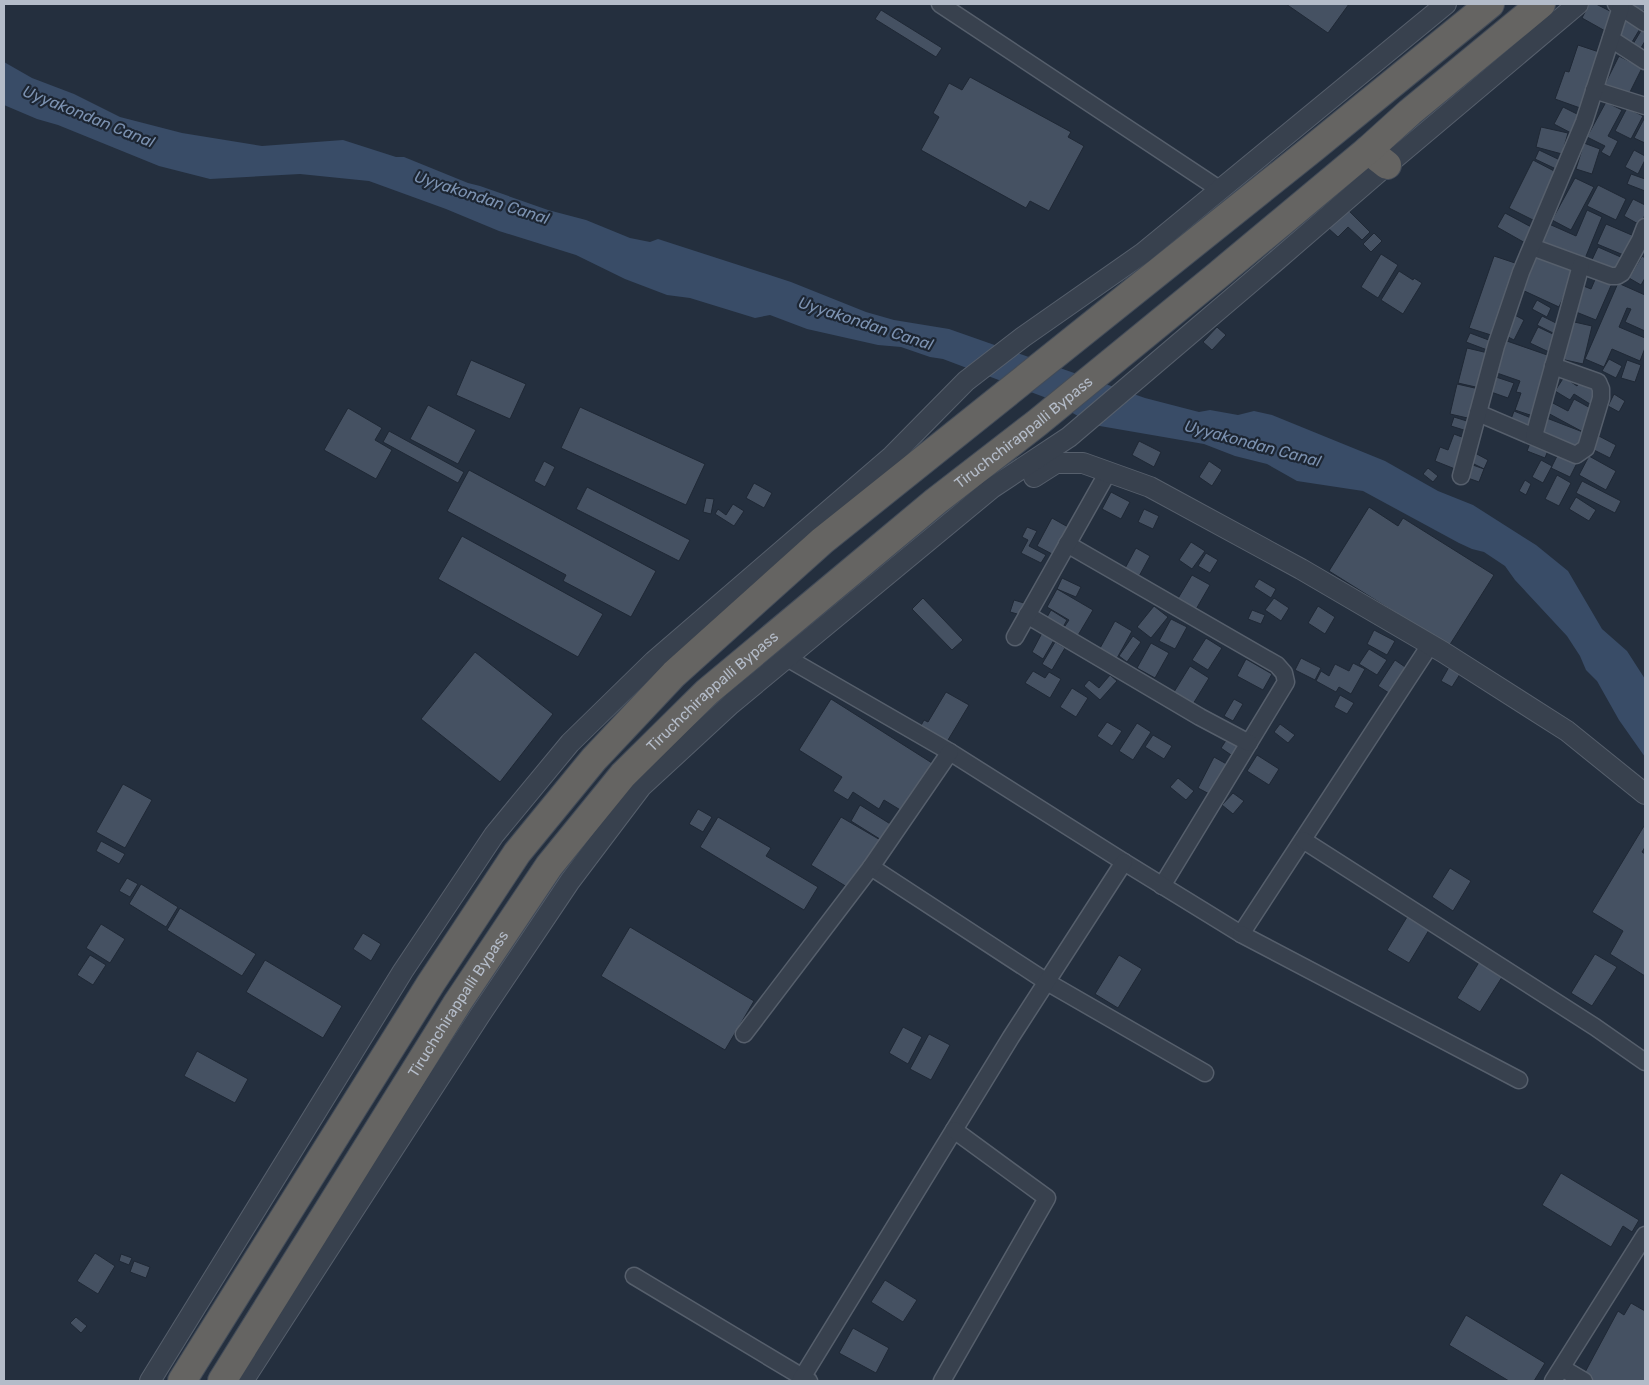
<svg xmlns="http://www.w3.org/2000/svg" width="1649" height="1385" viewBox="0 0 1649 1385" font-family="Rubik,sans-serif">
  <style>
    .water { fill: #394c67 }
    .building { fill: #455162; stroke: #1f2835 }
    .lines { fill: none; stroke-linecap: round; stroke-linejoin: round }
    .minor-casing { stroke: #565f6c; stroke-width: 19 }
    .tertiary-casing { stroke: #565f6c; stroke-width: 22 }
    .trunk-casing { stroke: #434c59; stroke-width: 30 }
    .minor { stroke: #38414e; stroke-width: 16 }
    .tertiary { stroke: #38414e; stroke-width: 20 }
    .trunk { stroke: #656462; stroke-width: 28 }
    .labels { text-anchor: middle; stroke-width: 4.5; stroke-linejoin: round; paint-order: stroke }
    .street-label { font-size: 15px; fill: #b4bcc9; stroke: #1d2633 }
    .water-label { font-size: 16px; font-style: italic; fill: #7c92b1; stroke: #1d2633 }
  </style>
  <rect width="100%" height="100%" fill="#242f3e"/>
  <polygon class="water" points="4,62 32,78 74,94 120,117 182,133 262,146 343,140 396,157 404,157 468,183 480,186 548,210 586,220 630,238 650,242 658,239 791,282 866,312 894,320 949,329 1145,398 1199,412 1210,410 1238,415 1254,411 1272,415 1385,461 1438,491 1473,505 1536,545 1568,571 1602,629 1627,651 1645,679 1645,757 1619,720 1597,681 1586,670 1580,656 1567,636 1515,580 1505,566 1484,552 1472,549 1459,543 1363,491 1297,481 1267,464 1235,456 1204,444 1094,425 1044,397 943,359 930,357 901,347 878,345 807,329 770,315 755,318 690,298 667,295 625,279 576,255 499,231 446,209 369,181 300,174 210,179 159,166 58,125 37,119 4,105"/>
  <g class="building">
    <polygon points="1286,4 1349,4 1328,33"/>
    <polygon points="1589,4 1596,4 1616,14 1607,32 1582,18"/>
    <polygon points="1628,4 1645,4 1645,9 1642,13"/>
    <polygon points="881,10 942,48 936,57 875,19"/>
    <polygon points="1625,17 1641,27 1629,47 1613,37"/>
    <polygon points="1642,29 1645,32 1645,41 1638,53 1630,49"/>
    <polygon points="1578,45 1602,53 1583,109 1555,99 1565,71 1569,72"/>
    <polygon points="1619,56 1642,68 1627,98 1604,86"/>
    <polygon points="970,77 1071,132 1068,137 1084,146 1049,211 1030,201 1026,208 921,150 939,117 933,113 949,83 962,90"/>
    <polygon points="1606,102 1622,110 1608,136 1618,141 1610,157 1601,152 1605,146 1587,137"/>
    <polygon points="1563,107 1583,117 1573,134 1554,124"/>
    <polygon points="1627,108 1643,116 1631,139 1615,131"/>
    <polygon points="1645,117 1645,143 1634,138"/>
    <polygon points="1541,127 1568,133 1562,154 1536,147"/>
    <polygon points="1584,143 1600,149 1592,174 1576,169"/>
    <polygon points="1539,150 1560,160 1556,169 1535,159"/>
    <polygon points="1634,150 1645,156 1645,160 1638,174 1625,167"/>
    <polygon points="1533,160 1558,173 1535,221 1509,208"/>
    <polygon points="1631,174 1645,179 1645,191 1627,184"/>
    <polygon points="1575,178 1594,187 1571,230 1552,220"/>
    <polygon points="1598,185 1626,199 1616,220 1587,206"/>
    <polygon points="1633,199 1645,205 1645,215 1640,225 1624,216"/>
    <polygon points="1347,209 1370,232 1362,240 1348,227 1338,237 1328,228"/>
    <polygon points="1587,210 1602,217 1584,261 1541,243 1549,224 1576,236"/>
    <polygon points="1505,213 1535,229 1527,244 1497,227"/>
    <polygon points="1606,224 1634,236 1626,256 1597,244"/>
    <polygon points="1374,233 1382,241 1371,252 1363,244"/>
    <polygon points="1598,247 1623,258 1615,275 1590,264"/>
    <polygon points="1536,253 1575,271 1559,307 1520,289"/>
    <polygon points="1381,254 1398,265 1378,298 1361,287"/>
    <polygon points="1494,256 1515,263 1491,335 1469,328"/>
    <polygon points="1642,256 1645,258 1645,278 1641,285 1629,278"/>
    <polygon points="1399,271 1413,280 1414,278 1422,283 1403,314 1381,300"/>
    <polygon points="1597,275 1613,281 1596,320 1571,310 1581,285 1591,289"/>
    <polygon points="1618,283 1645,295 1645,331 1625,322 1631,309 1627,308 1619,327 1645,338 1645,348 1640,361 1612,349 1604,367 1585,359"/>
    <polygon points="1537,300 1551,308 1547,317 1532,309"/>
    <polygon points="1511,313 1524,320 1514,340 1500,333"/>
    <polygon points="1542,316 1560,325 1555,334 1537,325"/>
    <polygon points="1570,321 1592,326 1583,364 1561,359"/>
    <polygon points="1217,327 1226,335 1212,350 1203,342"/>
    <polygon points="1538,327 1557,336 1549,352 1530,343"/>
    <polygon points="1470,333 1494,342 1490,351 1466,342"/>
    <polygon points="1504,340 1553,357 1533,416 1515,410 1521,393 1516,392 1520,381 1494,372"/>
    <polygon points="1467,348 1488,353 1480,388 1458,383"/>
    <polygon points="1609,359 1622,366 1616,378 1602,371"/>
    <polygon points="471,360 526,384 510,419 456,395"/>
    <polygon points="1627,360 1641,365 1635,382 1621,378"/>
    <polygon points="1496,377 1514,383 1508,398 1491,392"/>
    <polygon points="1564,377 1577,386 1580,381 1598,392 1590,404 1574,394 1570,400 1555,391"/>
    <polygon points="1457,384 1479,389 1472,419 1450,414"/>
    <polygon points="1614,394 1625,401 1619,412 1608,406"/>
    <polygon points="1574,399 1594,410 1583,432 1544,411 1549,401 1568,411"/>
    <polygon points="428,405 476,430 458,464 410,439"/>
    <polygon points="580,407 705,464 686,505 561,448"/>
    <polygon points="348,408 382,428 375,440 392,450 376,479 324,450"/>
    <polygon points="1514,411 1536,420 1532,431 1510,422"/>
    <polygon points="1454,417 1470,422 1467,431 1451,426"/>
    <polygon points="1544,417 1588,434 1581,450 1538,433"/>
    <polygon points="389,431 464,472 458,483 383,442"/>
    <polygon points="1454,434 1467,439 1455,469 1435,461 1440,447 1448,450"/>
    <polygon points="1597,435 1616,445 1610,458 1590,448"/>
    <polygon points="1532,438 1550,445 1545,458 1527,451"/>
    <polygon points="1139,441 1161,452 1154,467 1132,455"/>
    <polygon points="1475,453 1488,460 1484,469 1470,462"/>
    <polygon points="1558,454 1577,463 1570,477 1551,468"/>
    <polygon points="1589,456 1616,471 1606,490 1579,475"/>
    <polygon points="1541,460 1552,466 1543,483 1532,477"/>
    <polygon points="544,461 555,467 545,487 534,481"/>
    <polygon points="1209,461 1222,470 1212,486 1199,477"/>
    <polygon points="1470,464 1484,469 1479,482 1465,477"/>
    <polygon points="1428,468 1438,476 1433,482 1423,474"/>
    <polygon points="469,470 656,571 631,617 563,581 566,575 447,511"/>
    <polygon points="1557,475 1571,483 1559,506 1545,499"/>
    <polygon points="1525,480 1531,484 1526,495 1519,491"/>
    <polygon points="1582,481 1621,501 1615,513 1576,493"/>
    <polygon points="754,483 772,493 764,508 746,498"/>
    <polygon points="587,487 690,540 679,561 576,509"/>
    <polygon points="1111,492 1130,502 1121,519 1102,509"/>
    <polygon points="1576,497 1596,510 1589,521 1569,509"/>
    <polygon points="706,498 714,499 711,514 703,512"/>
    <polygon points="733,504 744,511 734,526 715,514 718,509 726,515"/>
    <polygon points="1369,507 1398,526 1403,518 1494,575 1449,646 1329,571"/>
    <polygon points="1144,509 1159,516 1153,529 1138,522"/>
    <polygon points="1052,518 1068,527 1054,555 1037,546"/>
    <polygon points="1027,527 1037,531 1029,546 1046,555 1041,563 1021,553 1028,540 1022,537"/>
    <polygon points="462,536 603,614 578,657 438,579"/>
    <polygon points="1191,542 1205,551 1192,569 1179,560"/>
    <polygon points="1136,548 1150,556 1137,580 1123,572"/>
    <polygon points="1206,553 1218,560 1210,573 1198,566"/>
    <polygon points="1192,575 1210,585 1195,611 1177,600"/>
    <polygon points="1062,578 1081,587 1076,597 1057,589"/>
    <polygon points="1259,579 1276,589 1271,598 1254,587"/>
    <polygon points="1057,589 1093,610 1077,637 1063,629 1069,620 1047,607"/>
    <polygon points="923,598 963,640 952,650 912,609"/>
    <polygon points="1274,598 1289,608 1281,621 1265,610"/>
    <polygon points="1014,600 1024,603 1021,615 1010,612"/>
    <polygon points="1154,606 1168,617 1151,638 1137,627"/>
    <polygon points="1318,606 1335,617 1325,634 1308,623"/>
    <polygon points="1051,610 1067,620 1063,627 1047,617"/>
    <polygon points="1252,610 1265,615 1261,624 1248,619"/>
    <polygon points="1171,619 1187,627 1175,649 1159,641"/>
    <polygon points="1115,621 1132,631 1116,660 1099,650"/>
    <polygon points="1374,630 1395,641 1387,655 1367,644"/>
    <polygon points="1042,633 1054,640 1043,659 1032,652"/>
    <polygon points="1133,636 1141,642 1127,662 1119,656"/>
    <polygon points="1206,638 1222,648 1208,670 1192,660"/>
    <polygon points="1055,642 1065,648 1052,670 1042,664"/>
    <polygon points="1151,643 1169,653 1155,678 1137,668"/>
    <polygon points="1369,649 1387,660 1377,675 1359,664"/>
    <polygon points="475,652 553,714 500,782 421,719"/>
    <polygon points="1301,658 1321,668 1315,680 1295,670"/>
    <polygon points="1246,659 1272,674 1263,690 1237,676"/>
    <polygon points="1395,660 1408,669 1392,695 1378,686"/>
    <polygon points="1353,663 1365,669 1351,694 1339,687 1336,692 1316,681 1321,671 1329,676 1335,664 1349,671"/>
    <polygon points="1190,666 1209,678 1193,704 1174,692"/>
    <polygon points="1449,667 1460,674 1452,687 1441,681"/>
    <polygon points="1033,671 1045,678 1049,672 1061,679 1050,698 1025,683"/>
    <polygon points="1110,675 1117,681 1100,700 1084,686 1089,680 1099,688"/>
    <polygon points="1072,688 1088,698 1076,717 1060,707"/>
    <polygon points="946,692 969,705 945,745 919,729 924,720 928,722"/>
    <polygon points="1340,695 1354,703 1347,714 1334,707"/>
    <polygon points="831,699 932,763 902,811 884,800 879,809 853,792 848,800 833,791 842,777 799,750"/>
    <polygon points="1234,699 1243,704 1233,721 1224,716"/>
    <polygon points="1107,722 1122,731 1112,746 1097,736"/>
    <polygon points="1137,723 1151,732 1133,760 1119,751"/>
    <polygon points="1280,724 1295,735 1288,743 1274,732"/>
    <polygon points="1153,735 1172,746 1164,759 1145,747"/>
    <polygon points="1227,739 1243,749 1237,759 1221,748"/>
    <polygon points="1257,755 1279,769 1269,785 1247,771"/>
    <polygon points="1214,757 1232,767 1215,797 1198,788"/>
    <polygon points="1178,778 1194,791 1186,800 1170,787"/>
    <polygon points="123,784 152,800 125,848 96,832"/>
    <polygon points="1233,793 1244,801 1233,814 1222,805"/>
    <polygon points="860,805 892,825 883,841 851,821"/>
    <polygon points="698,809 712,817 703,832 689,824"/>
    <polygon points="718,817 771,848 766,856 818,887 804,910 700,847"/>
    <polygon points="841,817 882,841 852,890 811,865"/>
    <polygon points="1644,826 1645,827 1645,847 1642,852 1645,854 1645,976 1610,954 1623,931 1592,912"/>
    <polygon points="101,841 125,854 119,864 96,851"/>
    <polygon points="1450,868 1471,881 1453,911 1432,897"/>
    <polygon points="127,878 138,884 130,897 119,891"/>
    <polygon points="141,884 178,907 166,927 129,904"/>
    <polygon points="180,908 256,954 242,976 167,930"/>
    <polygon points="1407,917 1429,930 1409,963 1387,950"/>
    <polygon points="101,924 125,939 110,963 86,948"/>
    <polygon points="630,927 754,1001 725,1050 601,976"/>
    <polygon points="363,933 381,944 371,961 353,949"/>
    <polygon points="1595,954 1617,967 1592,1006 1571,993"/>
    <polygon points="90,955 106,965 93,985 77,975"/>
    <polygon points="1119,955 1142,969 1118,1008 1095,994"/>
    <polygon points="1481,959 1504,974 1480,1012 1457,998"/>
    <polygon points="265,960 342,1006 323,1038 246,992"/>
    <polygon points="903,1027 922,1037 908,1064 889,1053"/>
    <polygon points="929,1034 950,1045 931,1080 910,1069"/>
    <polygon points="197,1051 248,1079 235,1103 184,1076"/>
    <polygon points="1561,1173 1639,1220 1632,1232 1623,1226 1611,1247 1542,1205"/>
    <polygon points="95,1253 115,1266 98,1294 77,1281"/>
    <polygon points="121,1254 132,1258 129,1265 119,1261"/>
    <polygon points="134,1261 150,1267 146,1278 130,1272"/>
    <polygon points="885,1280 917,1300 903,1322 871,1302"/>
    <polygon points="1631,1303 1645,1311 1645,1381 1592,1381 1583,1376 1618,1311 1624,1315"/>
    <polygon points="1466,1315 1545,1363 1534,1381 1509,1381 1449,1345"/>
    <polygon points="76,1317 87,1326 81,1333 70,1323"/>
    <polygon points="853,1328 889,1348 876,1373 839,1353"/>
  </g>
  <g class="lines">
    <defs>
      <g id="minor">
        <polyline points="940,4 1219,189"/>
        <polyline points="1616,4 1645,23"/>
        <polyline points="1611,39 1645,61"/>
        <polyline points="1594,90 1645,106"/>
        <polyline points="1532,247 1611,276 1617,276 1622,273 1640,240 1645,227"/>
        <polyline points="1478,413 1576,455 1586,448 1601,398 1601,389 1598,382 1553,366"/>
        <polyline points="1534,436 1581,265"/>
        <polyline points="1461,476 1496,346 1521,272 1584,122 1621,7"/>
        <polyline points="1067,544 1277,665 1284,673 1286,682 1162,886"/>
        <polyline points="1027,615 1200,717 1249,743"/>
        <polyline points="1015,637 1108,472"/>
        <polyline points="787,658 950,752 1124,862 1241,934 1430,645"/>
        <polyline points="1303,840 1595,1027 1645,1062"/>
        <polyline points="871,867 1047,982 1205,1073"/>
        <polyline points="1241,934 1519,1080"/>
        <polyline points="744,1034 871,867 950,752"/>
        <polyline points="634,1276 809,1381"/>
        <polyline points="1562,1368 1584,1381"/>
        <polyline points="800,1381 1011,1037 1124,862"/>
        <polyline points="942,1381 1047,1198 954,1130"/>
        <polyline points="1553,1381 1645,1235"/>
      </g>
      <g id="tertiary">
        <polyline points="1034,477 1056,463 1083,463 1150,487 1301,569 1443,652 1567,731 1645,794"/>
        <polyline points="150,1381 403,971 494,835 570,743 654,661 892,456 966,381 1023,337 1143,253 1446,4"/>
        <polyline points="243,1381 480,1015 570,881 641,787 731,704 992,488 1069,437 1277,260 1387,165 1578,4"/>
      </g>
      <g id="trunk">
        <polyline points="1368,150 1387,165"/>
        <polyline points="182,1381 431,983 517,853 594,759 674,674 822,541 1312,149 1490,4"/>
        <path id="s1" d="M222,1381L458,1002L549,866L623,775L707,692L936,501L1037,423L1218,275L1368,150L1410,112L1541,4"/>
      </g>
    </defs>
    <use href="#minor" class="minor-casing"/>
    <use href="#tertiary" class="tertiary-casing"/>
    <use href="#trunk" class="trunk-casing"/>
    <use href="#minor" class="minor"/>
    <use href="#tertiary" class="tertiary"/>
    <use href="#trunk" class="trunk"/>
  </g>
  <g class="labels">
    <g class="street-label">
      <text dy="5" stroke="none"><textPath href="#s1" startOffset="1255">Tiruchchirappalli Bypass</textPath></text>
      <text dy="5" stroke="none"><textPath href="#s1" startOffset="850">Tiruchchirappalli Bypass</textPath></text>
      <text dy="5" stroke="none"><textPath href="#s1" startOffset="445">Tiruchchirappalli Bypass</textPath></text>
    </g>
    <g class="water-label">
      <text transform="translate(89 116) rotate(22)" y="6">Uyyakondan Canal</text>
      <text transform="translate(482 197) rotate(18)" y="6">Uyyakondan Canal</text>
      <text transform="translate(866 323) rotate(18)" y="6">Uyyakondan Canal</text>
      <text transform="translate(1253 443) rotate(15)" y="6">Uyyakondan Canal</text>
    </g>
  </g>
  <rect width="1649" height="1385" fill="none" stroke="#b4bcc9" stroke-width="10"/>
</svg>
